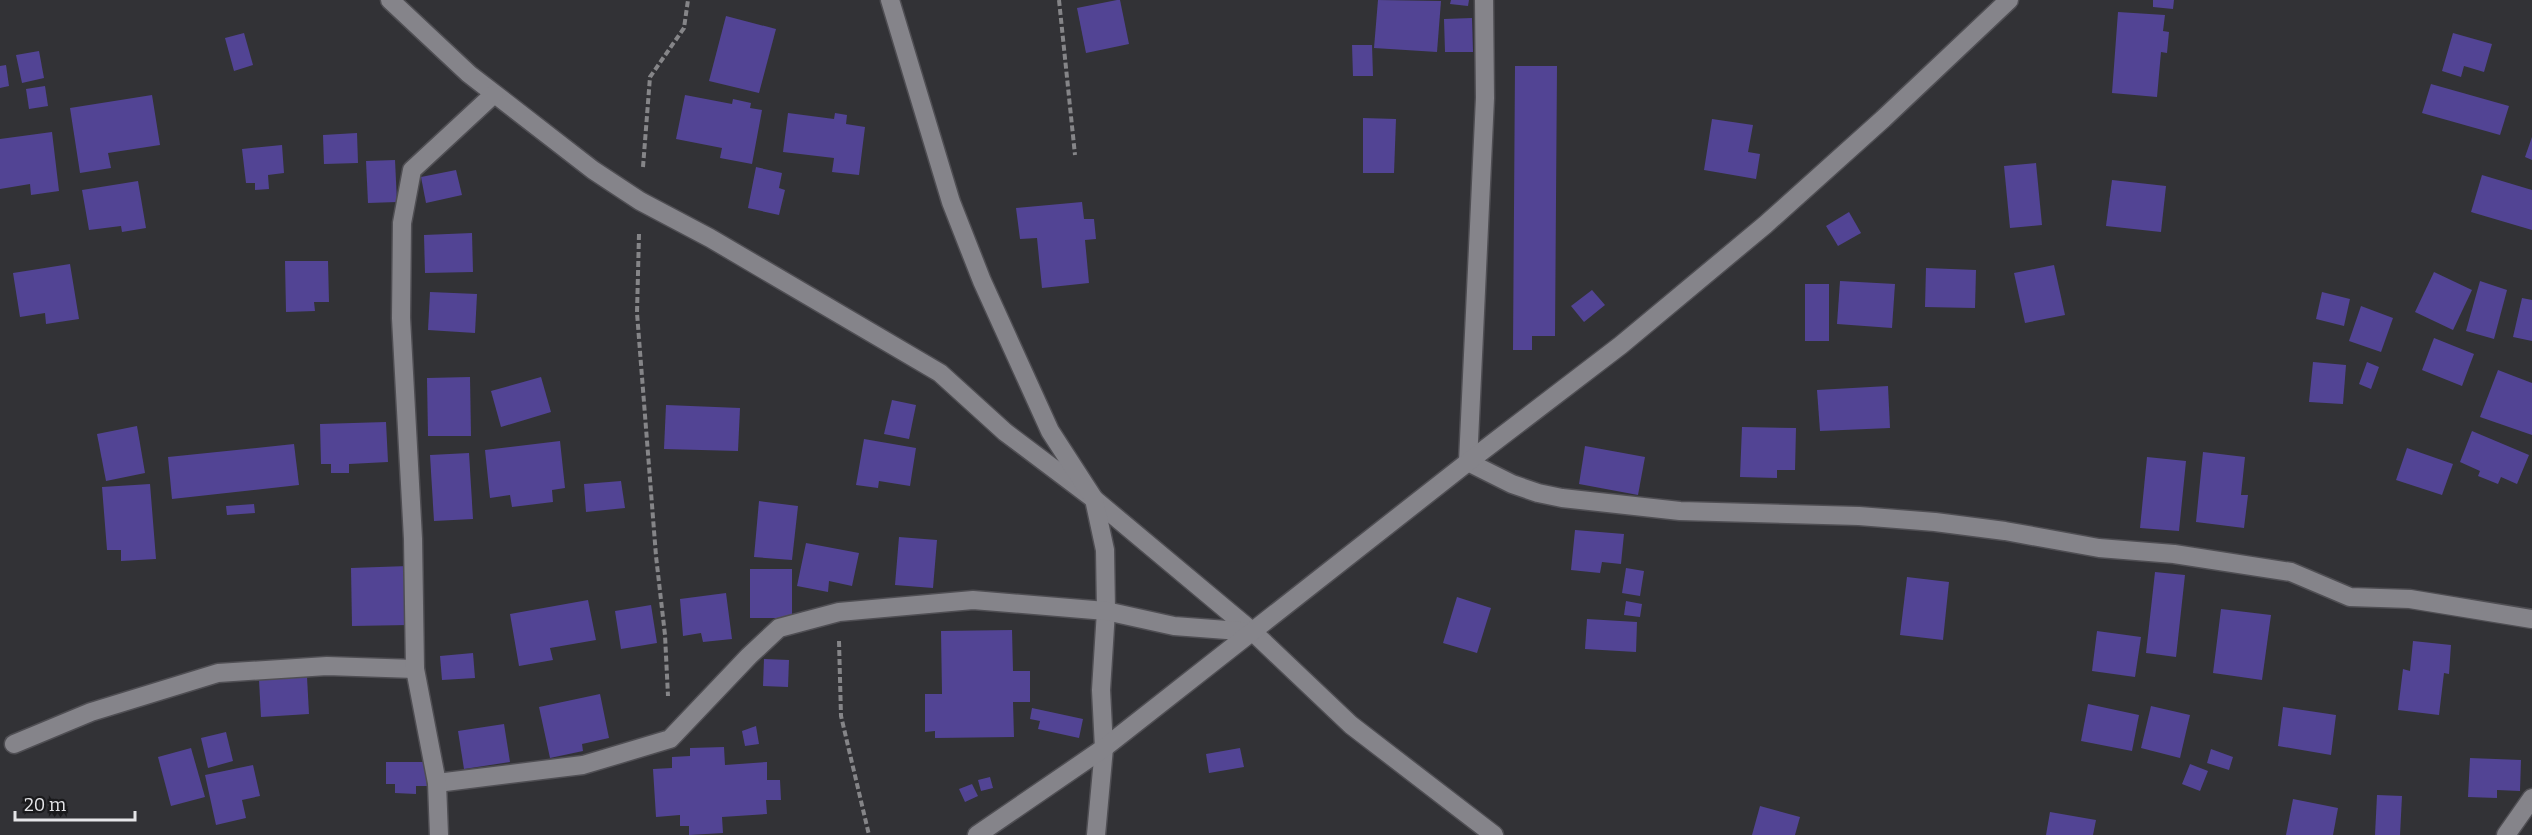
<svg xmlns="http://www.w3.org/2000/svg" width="2532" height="835" viewBox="0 0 2532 835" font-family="Bitter,serif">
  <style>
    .building { fill: #524494 }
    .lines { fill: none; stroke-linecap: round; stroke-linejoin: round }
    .minor-casing { stroke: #4f4e53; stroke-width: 21 }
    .tertiary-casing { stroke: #4f4e53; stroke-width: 21 }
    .path { stroke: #858588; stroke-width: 4; stroke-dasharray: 6 3; stroke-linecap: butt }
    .minor { stroke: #85848a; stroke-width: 18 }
    .tertiary { stroke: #85848a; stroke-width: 18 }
  </style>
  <rect width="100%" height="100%" fill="#323236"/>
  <g class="building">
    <polygon points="1117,0 1120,0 1129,44 1086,53 1077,8"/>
    <polygon points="1378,0 1441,1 1437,52 1374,48"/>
    <polygon points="1451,0 1469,0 1468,6 1450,4"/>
    <polygon points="2153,0 2174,0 2173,9 2153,7"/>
    <polygon points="2118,12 2165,15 2163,31 2169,32 2167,53 2161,52 2157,97 2112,93"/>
    <polygon points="726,16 776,29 759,93 709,81"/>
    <polygon points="1472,18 1473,52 1445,52 1444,19"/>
    <polygon points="244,33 253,65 234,71 225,38"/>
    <polygon points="2453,33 2492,44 2484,72 2464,66 2461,77 2442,71"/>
    <polygon points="1352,45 1372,45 1373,76 1353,76"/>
    <polygon points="39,51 44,78 22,83 16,55"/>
    <polygon points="6,65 9,86 0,88 0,66"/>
    <polygon points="1515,66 1557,66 1555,336 1532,336 1532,350 1513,350"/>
    <polygon points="2431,84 2509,106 2500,135 2422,113"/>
    <polygon points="45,86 48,106 29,109 26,89"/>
    <polygon points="152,95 160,145 108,153 111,168 80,173 70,108"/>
    <polygon points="685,95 732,104 733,99 751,103 750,108 762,110 752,164 720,158 722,148 676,139"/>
    <polygon points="788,113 834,119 835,113 847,115 846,124 865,127 859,175 832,172 834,158 783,152"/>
    <polygon points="1363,118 1396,119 1394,173 1363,173"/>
    <polygon points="1712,119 1753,125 1748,152 1760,154 1756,179 1704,170"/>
    <polygon points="52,132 59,191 31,195 30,184 0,189 0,139"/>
    <polygon points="357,133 358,163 324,164 323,135"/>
    <polygon points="2532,137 2532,160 2525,157"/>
    <polygon points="282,145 284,173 268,175 269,189 255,190 255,183 246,183 242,149"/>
    <polygon points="395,160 397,202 368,203 366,161"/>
    <polygon points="2036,163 2042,225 2010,228 2004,166"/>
    <polygon points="756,167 782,173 779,188 785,190 779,215 748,208"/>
    <polygon points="456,170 462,195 426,203 421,177"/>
    <polygon points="2482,175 2532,190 2532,230 2471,212"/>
    <polygon points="2112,180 2166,186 2161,232 2106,226"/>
    <polygon points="138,181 146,228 122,232 121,226 89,230 82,190"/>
    <polygon points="1082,202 1084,219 1094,219 1096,239 1085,240 1089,283 1042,288 1037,238 1020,239 1016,208"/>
    <polygon points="1849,212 1861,233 1838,246 1826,226"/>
    <polygon points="472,233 473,272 425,273 424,235"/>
    <polygon points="285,261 328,261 329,302 314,302 315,311 286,312"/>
    <polygon points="70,264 79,319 46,324 45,313 20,317 13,273"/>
    <polygon points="2054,265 2065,315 2025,323 2014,273"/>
    <polygon points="1926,268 1976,270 1975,308 1925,307"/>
    <polygon points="2434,272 2472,290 2453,330 2415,312"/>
    <polygon points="1840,281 1895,284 1892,328 1837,324"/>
    <polygon points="2480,281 2507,290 2494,339 2466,331"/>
    <rect x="1805" y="284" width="24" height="57"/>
    <polygon points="1592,290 1605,305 1584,322 1571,306"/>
    <polygon points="430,292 477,294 475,333 428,330"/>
    <polygon points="2322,292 2350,299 2344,326 2316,319"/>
    <polygon points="2522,298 2532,300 2532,341 2513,337"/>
    <polygon points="2361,306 2393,318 2381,352 2349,341"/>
    <polygon points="2434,338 2474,354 2462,386 2422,370"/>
    <polygon points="2313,362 2346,365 2343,404 2309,402"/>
    <polygon points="2367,362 2379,367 2371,389 2359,384"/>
    <polygon points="2498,370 2532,383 2532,435 2480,417"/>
    <polygon points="470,377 471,436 428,436 427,378"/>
    <polygon points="541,377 551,412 501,427 491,391"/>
    <polygon points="1888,386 1890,428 1820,431 1817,390"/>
    <polygon points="892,400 916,405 909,439 884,434"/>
    <polygon points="666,405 740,408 738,451 664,449"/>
    <polygon points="386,422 388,462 349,464 349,473 331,473 331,464 321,464 320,424"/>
    <polygon points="137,426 145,473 106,481 97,434"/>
    <polygon points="1742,427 1796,428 1795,470 1777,470 1777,478 1740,477"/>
    <polygon points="2472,431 2529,455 2517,484 2501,477 2498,484 2478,476 2480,471 2460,462"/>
    <polygon points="864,439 916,448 910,486 879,481 878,488 856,485"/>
    <polygon points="560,441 565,488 552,490 553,502 512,507 510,495 490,498 485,450"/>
    <polygon points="294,444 299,485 172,499 168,457"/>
    <polygon points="1585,446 1645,457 1638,495 1579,484"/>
    <polygon points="2407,448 2453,464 2442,495 2396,480"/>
    <polygon points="2203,452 2245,457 2241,495 2248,495 2244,528 2196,522"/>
    <polygon points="469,453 473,519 434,521 430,455"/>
    <polygon points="2147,457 2186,461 2179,531 2140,528"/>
    <polygon points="621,481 625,508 586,512 584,484"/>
    <polygon points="150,484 156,559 121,561 121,550 107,550 102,487"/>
    <polygon points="759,501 798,506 792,560 754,557"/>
    <polygon points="254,504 255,513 227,515 226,506"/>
    <polygon points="1575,530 1624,534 1621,564 1602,562 1600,573 1571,570"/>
    <polygon points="899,537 937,540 933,588 895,585"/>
    <polygon points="806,543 859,553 852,586 829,581 828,592 797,586"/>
    <polygon points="408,566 409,625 352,626 351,568"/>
    <polygon points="1626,568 1644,571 1640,596 1622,593"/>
    <rect x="750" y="569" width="42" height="49"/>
    <polygon points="2155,572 2185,575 2176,657 2146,653"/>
    <polygon points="1907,577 1949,582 1943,640 1900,635"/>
    <polygon points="726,593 732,639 703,642 701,633 683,636 680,599"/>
    <polygon points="1457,597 1491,608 1477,653 1443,643"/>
    <polygon points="588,600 596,640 550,648 553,660 519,666 510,614"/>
    <polygon points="1626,601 1642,604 1640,617 1624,615"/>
    <polygon points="651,605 657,643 621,649 615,611"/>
    <polygon points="2221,609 2271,615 2262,680 2213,673"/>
    <polygon points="1587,619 1637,622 1636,652 1585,649"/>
    <polygon points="1012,630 1013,671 1030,671 1030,702 1013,702 1014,737 935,738 935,731 925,732 925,694 942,694 941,631"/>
    <polygon points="2097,631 2141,637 2135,677 2092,671"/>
    <polygon points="2413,641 2451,645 2449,674 2444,673 2439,715 2398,710 2403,669 2410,671"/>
    <polygon points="473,653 475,678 442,680 440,656"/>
    <polygon points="764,659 789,660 788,687 763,686"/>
    <polygon points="307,677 309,714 261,717 259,680"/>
    <polygon points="600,694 609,738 582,744 583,751 550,758 539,707"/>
    <polygon points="2088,704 2139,715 2132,751 2081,741"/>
    <polygon points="2151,706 2190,715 2180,758 2141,748"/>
    <polygon points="2283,707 2336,715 2331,755 2278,746"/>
    <polygon points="1032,708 1083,719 1079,738 1038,729 1040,721 1030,719"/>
    <polygon points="504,724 510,762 464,769 458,731"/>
    <polygon points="756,726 759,744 745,746 742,731"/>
    <polygon points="226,732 233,761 208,768 201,738"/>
    <polygon points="724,747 725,765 767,762 767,780 780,780 781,800 766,800 767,814 722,817 723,833 689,835 689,826 680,826 680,815 656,817 653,769 672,768 672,757 690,756 690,748"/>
    <polygon points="191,748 205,797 171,806 158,757"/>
    <polygon points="1240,748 1244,767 1209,773 1206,754"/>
    <polygon points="2211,749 2233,757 2229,770 2207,763"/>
    <polygon points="2470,758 2521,760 2520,791 2497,790 2497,798 2468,797"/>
    <polygon points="386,762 427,762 427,786 416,786 416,794 395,793 395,784 386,784"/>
    <polygon points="2190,764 2208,771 2200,791 2182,784"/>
    <polygon points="253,765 260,796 242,800 246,818 216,825 205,775"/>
    <polygon points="990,777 993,788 981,791 978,780"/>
    <polygon points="972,784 978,796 965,802 959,789"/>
    <polygon points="2377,795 2402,796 2400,835 2375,835"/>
    <polygon points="2293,799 2338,808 2333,835 2286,835"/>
    <polygon points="1760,806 1800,817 1795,835 1752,835"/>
    <polygon points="2050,812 2096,820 2093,835 2046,835"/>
  </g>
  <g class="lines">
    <defs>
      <g id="minor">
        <polyline points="390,0 469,74 593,170 640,201 710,238 940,373 1005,432 1094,499 1253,632 1351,725 1494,835"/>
        <polyline points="890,0 951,202 982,281 1050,431 1094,499 1105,550 1106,611 1101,690 1104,748 1096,835"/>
        <polyline points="1484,0 1485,98 1468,462 1512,484 1538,493 1562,498 1680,511 1859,516 1935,522 2005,531 2099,548 2174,554 2291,572 2350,597 2410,599 2532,619"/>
        <polyline points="14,744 91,712 218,673 327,666 415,669"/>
        <polyline points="437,783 583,765 670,739 749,656 779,628 839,612 973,600 1106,611 1174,626 1253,632"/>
        <polyline points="439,835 437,783 415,669 413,539 401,318 402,223 412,170 494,94"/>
        <polyline points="2506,835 2532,798"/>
      </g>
      <polyline id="tertiary" points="977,835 1104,748 1468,462 1621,345 1765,225 1883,119 2009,0"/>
    </defs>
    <use href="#minor" class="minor-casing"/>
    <use href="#tertiary" class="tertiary-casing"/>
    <g class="path">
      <polyline points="1059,0 1075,155"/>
      <polyline points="643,167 650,77 684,28 688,0"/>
      <polyline points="639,234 637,313 656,556 665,635 668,696"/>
      <polyline points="839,641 841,716 869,835"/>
    </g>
    <use href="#minor" class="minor"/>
    <use href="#tertiary" class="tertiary"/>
  </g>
  <path d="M15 811v9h120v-9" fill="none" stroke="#e5e5e8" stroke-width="3"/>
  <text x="24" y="811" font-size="18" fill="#e5e5e8" stroke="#1a1a1c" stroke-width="4.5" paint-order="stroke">20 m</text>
</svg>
